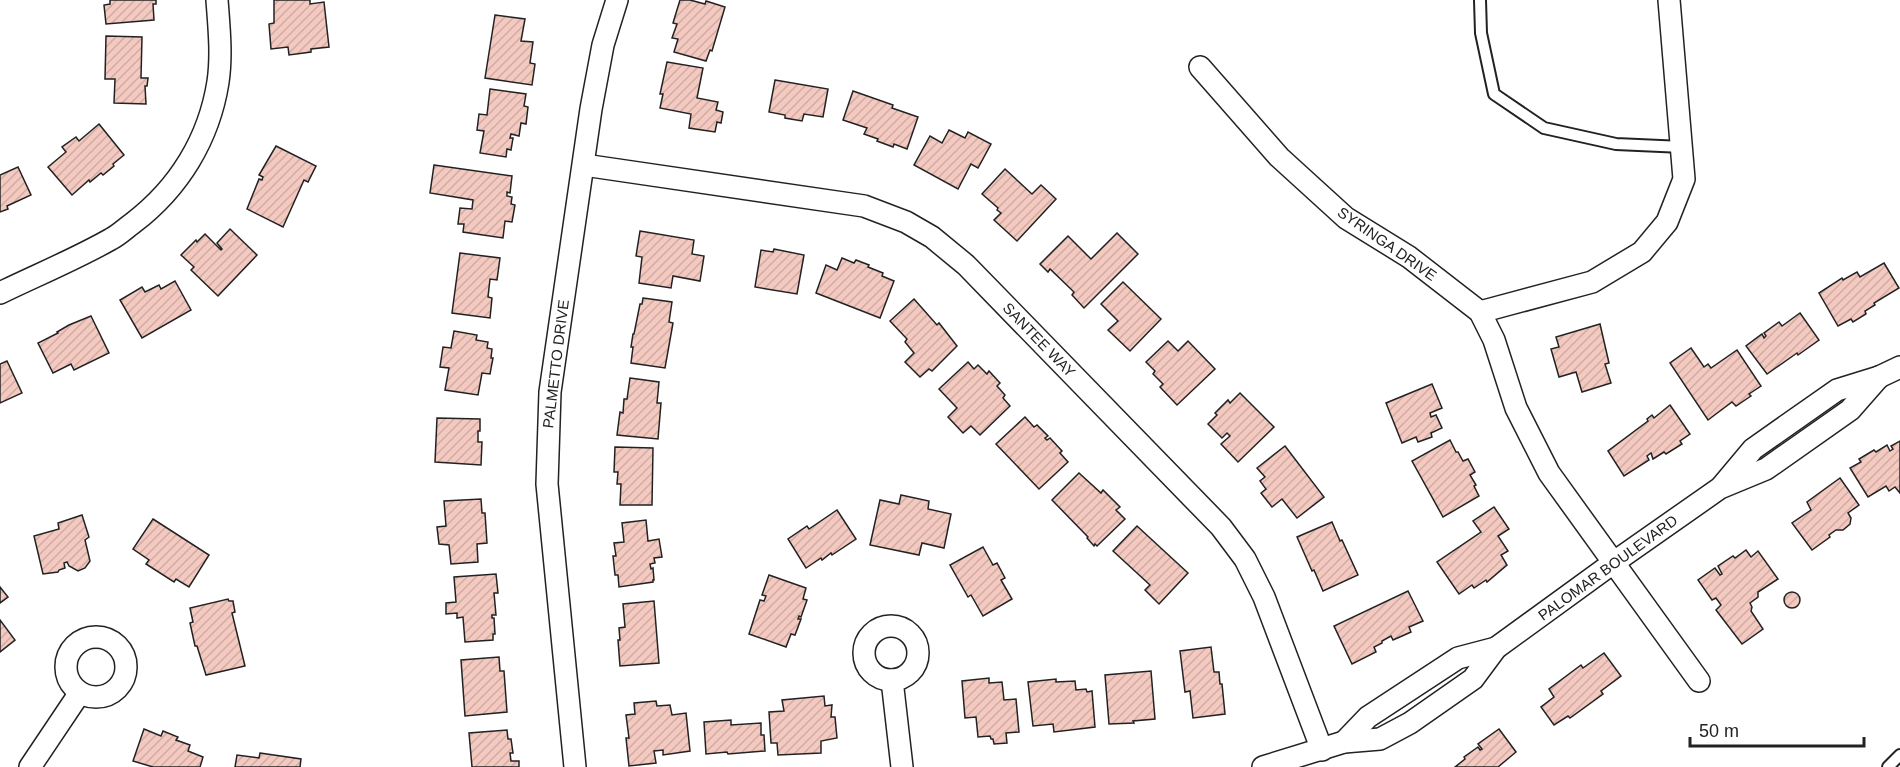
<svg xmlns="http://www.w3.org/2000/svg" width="1900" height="767" viewBox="0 0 1900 767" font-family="Helvetica,sans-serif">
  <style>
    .building { fill: url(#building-hatch); stroke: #222; stroke-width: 1.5 }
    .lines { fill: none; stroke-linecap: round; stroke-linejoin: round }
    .lane-casing { stroke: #222; stroke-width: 14 }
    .street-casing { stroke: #222; stroke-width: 24 }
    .lane { stroke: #fff; stroke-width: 10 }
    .street { stroke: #fff; stroke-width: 21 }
    .labels { text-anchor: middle; stroke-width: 4.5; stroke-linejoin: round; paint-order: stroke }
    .street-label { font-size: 15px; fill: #222; stroke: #fff }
  </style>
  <defs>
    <pattern id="building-hatch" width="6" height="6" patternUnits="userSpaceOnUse" patternTransform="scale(1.5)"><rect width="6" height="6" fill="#f3c9c0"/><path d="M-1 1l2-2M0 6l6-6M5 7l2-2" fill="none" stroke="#d0aca5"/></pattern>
  </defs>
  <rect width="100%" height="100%" fill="#fff"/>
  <g class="building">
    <polygon points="110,0 156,0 156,4 153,4 154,20 106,24 104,5 110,4"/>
    <polygon points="274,0 310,0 310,4 324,2 329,47 311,49 311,52 289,55 288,47 271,49 269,24 274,23"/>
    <polygon points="680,0 690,0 705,4 706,1 725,7 712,51 710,50 706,61 674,52 678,39 672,38 677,24 673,23"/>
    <polygon points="495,15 525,19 521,41 533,42 530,63 535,64 532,85 485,78"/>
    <polygon points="106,36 142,37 141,78 148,78 147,86 145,86 146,104 114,103 115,79 105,79"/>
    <polygon points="667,62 703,68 697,98 718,102 716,110 723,112 721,123 717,122 715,132 689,128 691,114 660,108 663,94 660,94"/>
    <polygon points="775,80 828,89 823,117 804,114 802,121 785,118 785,115 769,112"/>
    <polygon points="490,89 526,94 524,106 528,107 526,124 521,123 519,136 511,134 510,138 513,138 511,150 507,149 506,157 480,153 484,131 477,130 479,114 487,115"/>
    <polygon points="853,91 893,105 892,108 918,117 907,149 894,144 893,147 877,141 878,139 864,134 867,128 843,120"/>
    <polygon points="99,124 124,155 113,164 114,166 103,175 101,173 90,182 89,180 72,195 48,167 66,152 62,147 76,137 79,141"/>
    <polygon points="949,130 965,138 968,132 991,144 978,168 971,164 958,189 914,165 930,136 942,143"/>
    <polygon points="276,146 316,166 308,182 304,180 283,227 247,209 259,179 262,180 263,177 259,175"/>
    <polygon points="434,165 512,176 510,193 507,192 507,196 512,197 511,204 515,205 512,222 505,221 503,238 463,232 464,224 458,224 460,208 472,209 473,200 430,193"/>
    <polygon points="18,167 31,195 7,206 8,209 0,212 0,175"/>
    <polygon points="1005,169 1032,194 1041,185 1056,199 1017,241 994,220 1001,213 997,210 998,208 982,194"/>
    <polygon points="230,229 257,255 218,296 191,270 194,267 181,255 196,240 197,242 205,234 221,250 222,249 217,243"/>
    <polygon points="640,231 694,240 692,254 704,256 700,281 673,276 671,288 639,283 642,257 636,256"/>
    <polygon points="1117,233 1138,254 1084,308 1072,295 1074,292 1050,269 1048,272 1040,264 1068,236 1091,259"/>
    <polygon points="774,249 804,255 797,294 755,287 761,250 773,252"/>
    <polygon points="460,253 500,258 497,280 490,279 488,297 492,298 490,318 452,313"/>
    <polygon points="842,258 854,263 856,260 869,265 868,267 883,273 882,276 894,281 880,318 816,293 826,265 837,270"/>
    <polygon points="1884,263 1899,288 1874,303 1875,305 1865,311 1866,314 1853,322 1851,319 1838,326 1819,293 1842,278 1843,280 1857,272 1860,277"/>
    <polygon points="175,281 191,310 142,338 120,300 142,287 145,292 159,285 161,289"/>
    <polygon points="1123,282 1161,319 1130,351 1108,330 1118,321 1101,304"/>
    <polygon points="643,298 672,302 669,322 673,323 665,368 631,363 633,347 631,347 633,334 634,334 640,304 642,304"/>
    <polygon points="914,299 937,325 939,323 957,346 932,371 929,369 920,377 905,362 914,353 905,342 907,339 890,321"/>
    <polygon points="1800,313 1819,340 1798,355 1797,353 1767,374 1746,346 1762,334 1764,338 1766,336 1764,333 1779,322 1782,326"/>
    <polygon points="91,316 109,353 74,370 71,364 53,373 38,343 58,333 57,332 69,325"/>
    <polygon points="1600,324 1609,363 1605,364 1611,383 1582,392 1576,372 1559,377 1551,349 1559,347 1556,337"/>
    <polygon points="454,331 477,335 476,340 488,342 487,348 492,349 491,358 493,358 490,374 482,373 478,395 445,390 449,368 440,367 443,347 451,348"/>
    <polygon points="1168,341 1178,351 1188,341 1215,369 1177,405 1160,387 1163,384 1153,374 1155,371 1146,362"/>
    <polygon points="1691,348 1704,367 1708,364 1711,368 1737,350 1761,386 1749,394 1751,396 1736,406 1732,402 1708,420 1670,363"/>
    <polygon points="7,361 22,393 0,403 0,364"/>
    <polygon points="968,362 974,369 978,365 987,374 989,371 1000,383 997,386 1005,395 1003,398 1010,406 980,435 971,426 963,433 948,417 957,408 939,389"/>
    <polygon points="630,378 659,382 657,403 661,403 658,439 617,435 620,412 623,413 624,399 627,399"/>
    <polygon points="1432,384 1442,408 1430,413 1431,417 1436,415 1442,428 1431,433 1432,437 1418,442 1416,437 1402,443 1386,403"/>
    <polygon points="1240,393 1274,427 1238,462 1221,444 1230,436 1227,433 1222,438 1208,424 1217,415 1215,413 1228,400 1230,403"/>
    <polygon points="1670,405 1690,434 1680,441 1682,444 1666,454 1664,452 1653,459 1651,453 1647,456 1649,460 1624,476 1608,451 1648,421 1647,419 1652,415 1654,418"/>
    <polygon points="1025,417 1034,427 1037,425 1048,436 1045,438 1047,440 1050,438 1062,451 1060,453 1068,462 1039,489 996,444"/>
    <polygon points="437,418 480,419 480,431 478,431 478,442 482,442 481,465 435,462"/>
    <polygon points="1450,440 1456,452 1458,452 1463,461 1468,459 1475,472 1470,475 1476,485 1474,486 1479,496 1443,517 1412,461"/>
    <polygon points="1900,441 1900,493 1895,487 1889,491 1886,486 1868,497 1850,468 1861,462 1859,459 1874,450 1876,452 1887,445 1890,451 1893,449 1891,446"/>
    <polygon points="1285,446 1324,497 1297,518 1282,499 1272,507 1261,493 1266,489 1260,481 1265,477 1257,468"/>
    <polygon points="615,447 653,448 652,505 620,505 621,484 617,484 618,472 614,472"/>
    <polygon points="1079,473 1101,493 1103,490 1120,507 1116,510 1125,519 1097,546 1095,544 1094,546 1087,538 1088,537 1052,500"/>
    <polygon points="1840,478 1859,505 1848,513 1851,518 1850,524 1843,530 1836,530 1829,535 1830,537 1812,550 1792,523 1811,510 1807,502"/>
    <polygon points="901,495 929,501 928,509 951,514 944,548 922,543 919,555 870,545 880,500 899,504"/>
    <polygon points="481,499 482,513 485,513 487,543 477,544 478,562 451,564 449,545 439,544 437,527 446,526 444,501"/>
    <polygon points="1494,507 1509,529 1498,536 1508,551 1501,555 1507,565 1487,582 1486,580 1474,588 1472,585 1459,594 1437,562 1481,532 1473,521"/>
    <polygon points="837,510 856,539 832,555 831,553 822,560 821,558 806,568 788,539 807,526 809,529"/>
    <polygon points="82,515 89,537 85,540 90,561 85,568 78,571 69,566 67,562 64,563 65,568 59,570 58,572 43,574 34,536 59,529 58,523"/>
    <polygon points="153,519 209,555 189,587 176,579 174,582 146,564 149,560 133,549"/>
    <polygon points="646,520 648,541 659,539 662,557 654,558 655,563 650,564 651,569 653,568 654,580 653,580 653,582 619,587 618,575 615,575 613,556 616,556 614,543 624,542 622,523"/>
    <polygon points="1332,522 1340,541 1342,540 1358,575 1323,591 1314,570 1312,571 1297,537"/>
    <polygon points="1137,526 1188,573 1159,604 1145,590 1150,585 1113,551"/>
    <polygon points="983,547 993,565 997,563 1005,578 1001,580 1012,599 983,616 971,595 968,597 950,565"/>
    <polygon points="1746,550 1751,557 1758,551 1778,579 1758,592 1758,597 1750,603 1752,607 1751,611 1763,629 1742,644 1716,610 1721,605 1716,598 1712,600 1698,580 1715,568 1720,575 1722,574 1718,566 1733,556 1735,558"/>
    <polygon points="496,574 498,593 494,593 496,615 492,615 492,618 494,618 495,634 493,634 493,640 465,642 463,617 457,618 457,613 446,614 446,603 456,602 454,577"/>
    <polygon points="769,575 806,588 803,599 807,600 801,617 799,616 798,619 801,619 795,635 791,634 786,647 749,634 760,600 764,601 766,596 762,595"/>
    <polygon points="0,587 8,597 0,603"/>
    <polygon points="1408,591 1423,621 1409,627 1411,632 1393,640 1391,636 1382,641 1382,643 1374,647 1376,652 1352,664 1334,626"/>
    <circle cx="1792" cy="600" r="8"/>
    <polygon points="228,599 229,601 233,601 235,612 232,613 245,666 206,675 197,646 195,646 190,623 193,622 190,608"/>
    <polygon points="654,601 659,663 620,666 618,640 620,640 619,628 625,627 623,604"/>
    <polygon points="0,620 15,640 0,652"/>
    <polygon points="1211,647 1214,672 1219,672 1220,684 1222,684 1225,714 1193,718 1190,691 1185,692 1180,651"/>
    <polygon points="1604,653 1621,676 1601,691 1603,694 1570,718 1568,716 1554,725 1541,707 1554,697 1549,689 1581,665 1583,668"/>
    <polygon points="499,657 500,671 504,671 507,712 465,716 461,660"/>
    <polygon points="1151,671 1155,719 1133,721 1134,723 1109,724 1105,675"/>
    <polygon points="989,678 989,683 1002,682 1004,700 1016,699 1019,732 1006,733 1007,743 994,744 993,739 991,739 990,736 978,737 976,717 965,718 962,681"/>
    <polygon points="1056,679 1056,682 1075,681 1076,690 1086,689 1087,692 1092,691 1095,727 1054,732 1053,724 1033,726 1028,682"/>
    <polygon points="824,696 825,706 832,705 831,717 835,717 837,738 821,741 821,753 778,755 777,743 771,743 769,712 784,711 782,700"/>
    <polygon points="656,701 657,706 670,705 672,715 686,713 690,751 663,755 663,750 654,751 656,763 629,766 626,738 629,738 626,715 635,714 634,703"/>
    <polygon points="731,720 731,725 761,723 761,735 764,735 765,751 728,754 727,752 706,754 704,722"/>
    <polygon points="144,729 161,736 163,731 178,737 176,740 190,745 188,751 203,757 200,767 153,767 133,761"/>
    <polygon points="1499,729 1516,752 1498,767 1455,767 1465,759 1464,757 1478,747 1480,750 1482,749 1478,744"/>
    <polygon points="507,730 508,739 511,739 513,753 510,753 511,761 519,761 519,767 472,767 469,733"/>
    <polygon points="260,753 301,759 300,767 235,767 237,755 259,758"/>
  </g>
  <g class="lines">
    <defs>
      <g id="lane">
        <polyline points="1480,0 1481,33 1494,94 1544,128 1616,144 1683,147"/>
        <polyline points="1888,767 1900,755"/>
      </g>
      <g id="street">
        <polyline points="1200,67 1279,157 1346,218 1409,257 1480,312 1494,340 1516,408 1549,473 1699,681"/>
        <polyline points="584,165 864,206 906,222 932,237 966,265 1221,527 1245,559 1264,597 1322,750"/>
        <path d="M0,293C37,275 76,259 111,239C119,235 126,228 133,223C179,188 209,139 218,82C222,55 219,27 217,0"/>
        <polyline points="1480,312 1592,282 1642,252 1667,222 1684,179 1669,0"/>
        <polyline points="1722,486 1753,449 1837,390 1879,377 1900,367"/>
        <circle cx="891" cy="653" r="27"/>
        <circle cx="96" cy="667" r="30"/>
        <polyline points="892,680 902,767"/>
        <polyline points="1344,742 1368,717 1458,658 1496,648"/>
        <polyline points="30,767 79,694"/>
        <polyline points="575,767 547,484 550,392 591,109 603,45 617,0"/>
        <polyline points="1263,767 1344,742 1380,739 1410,723 1473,679 1496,648 1613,563 1720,488 1766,469 1850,410 1879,377"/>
      </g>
    </defs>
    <use href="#lane" class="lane-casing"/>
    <use href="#street" class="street-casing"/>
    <use href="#lane" class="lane"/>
    <use href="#street" class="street"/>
  </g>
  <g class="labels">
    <g class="street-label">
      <text transform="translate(1387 244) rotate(35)" y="5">SYRINGA DRIVE</text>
      <text transform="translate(1039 340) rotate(46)" y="5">SANTEE WAY</text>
      <text transform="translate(556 364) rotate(-83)" y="5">PALMETTO DRIVE</text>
      <text transform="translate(1608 568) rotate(-36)" y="5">PALOMAR BOULEVARD</text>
    </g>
  </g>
  <path d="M1690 737v9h174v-9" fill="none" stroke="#222222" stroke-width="3"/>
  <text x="1699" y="737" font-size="18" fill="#222222" stroke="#ffffff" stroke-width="4.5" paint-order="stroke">50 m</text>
</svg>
